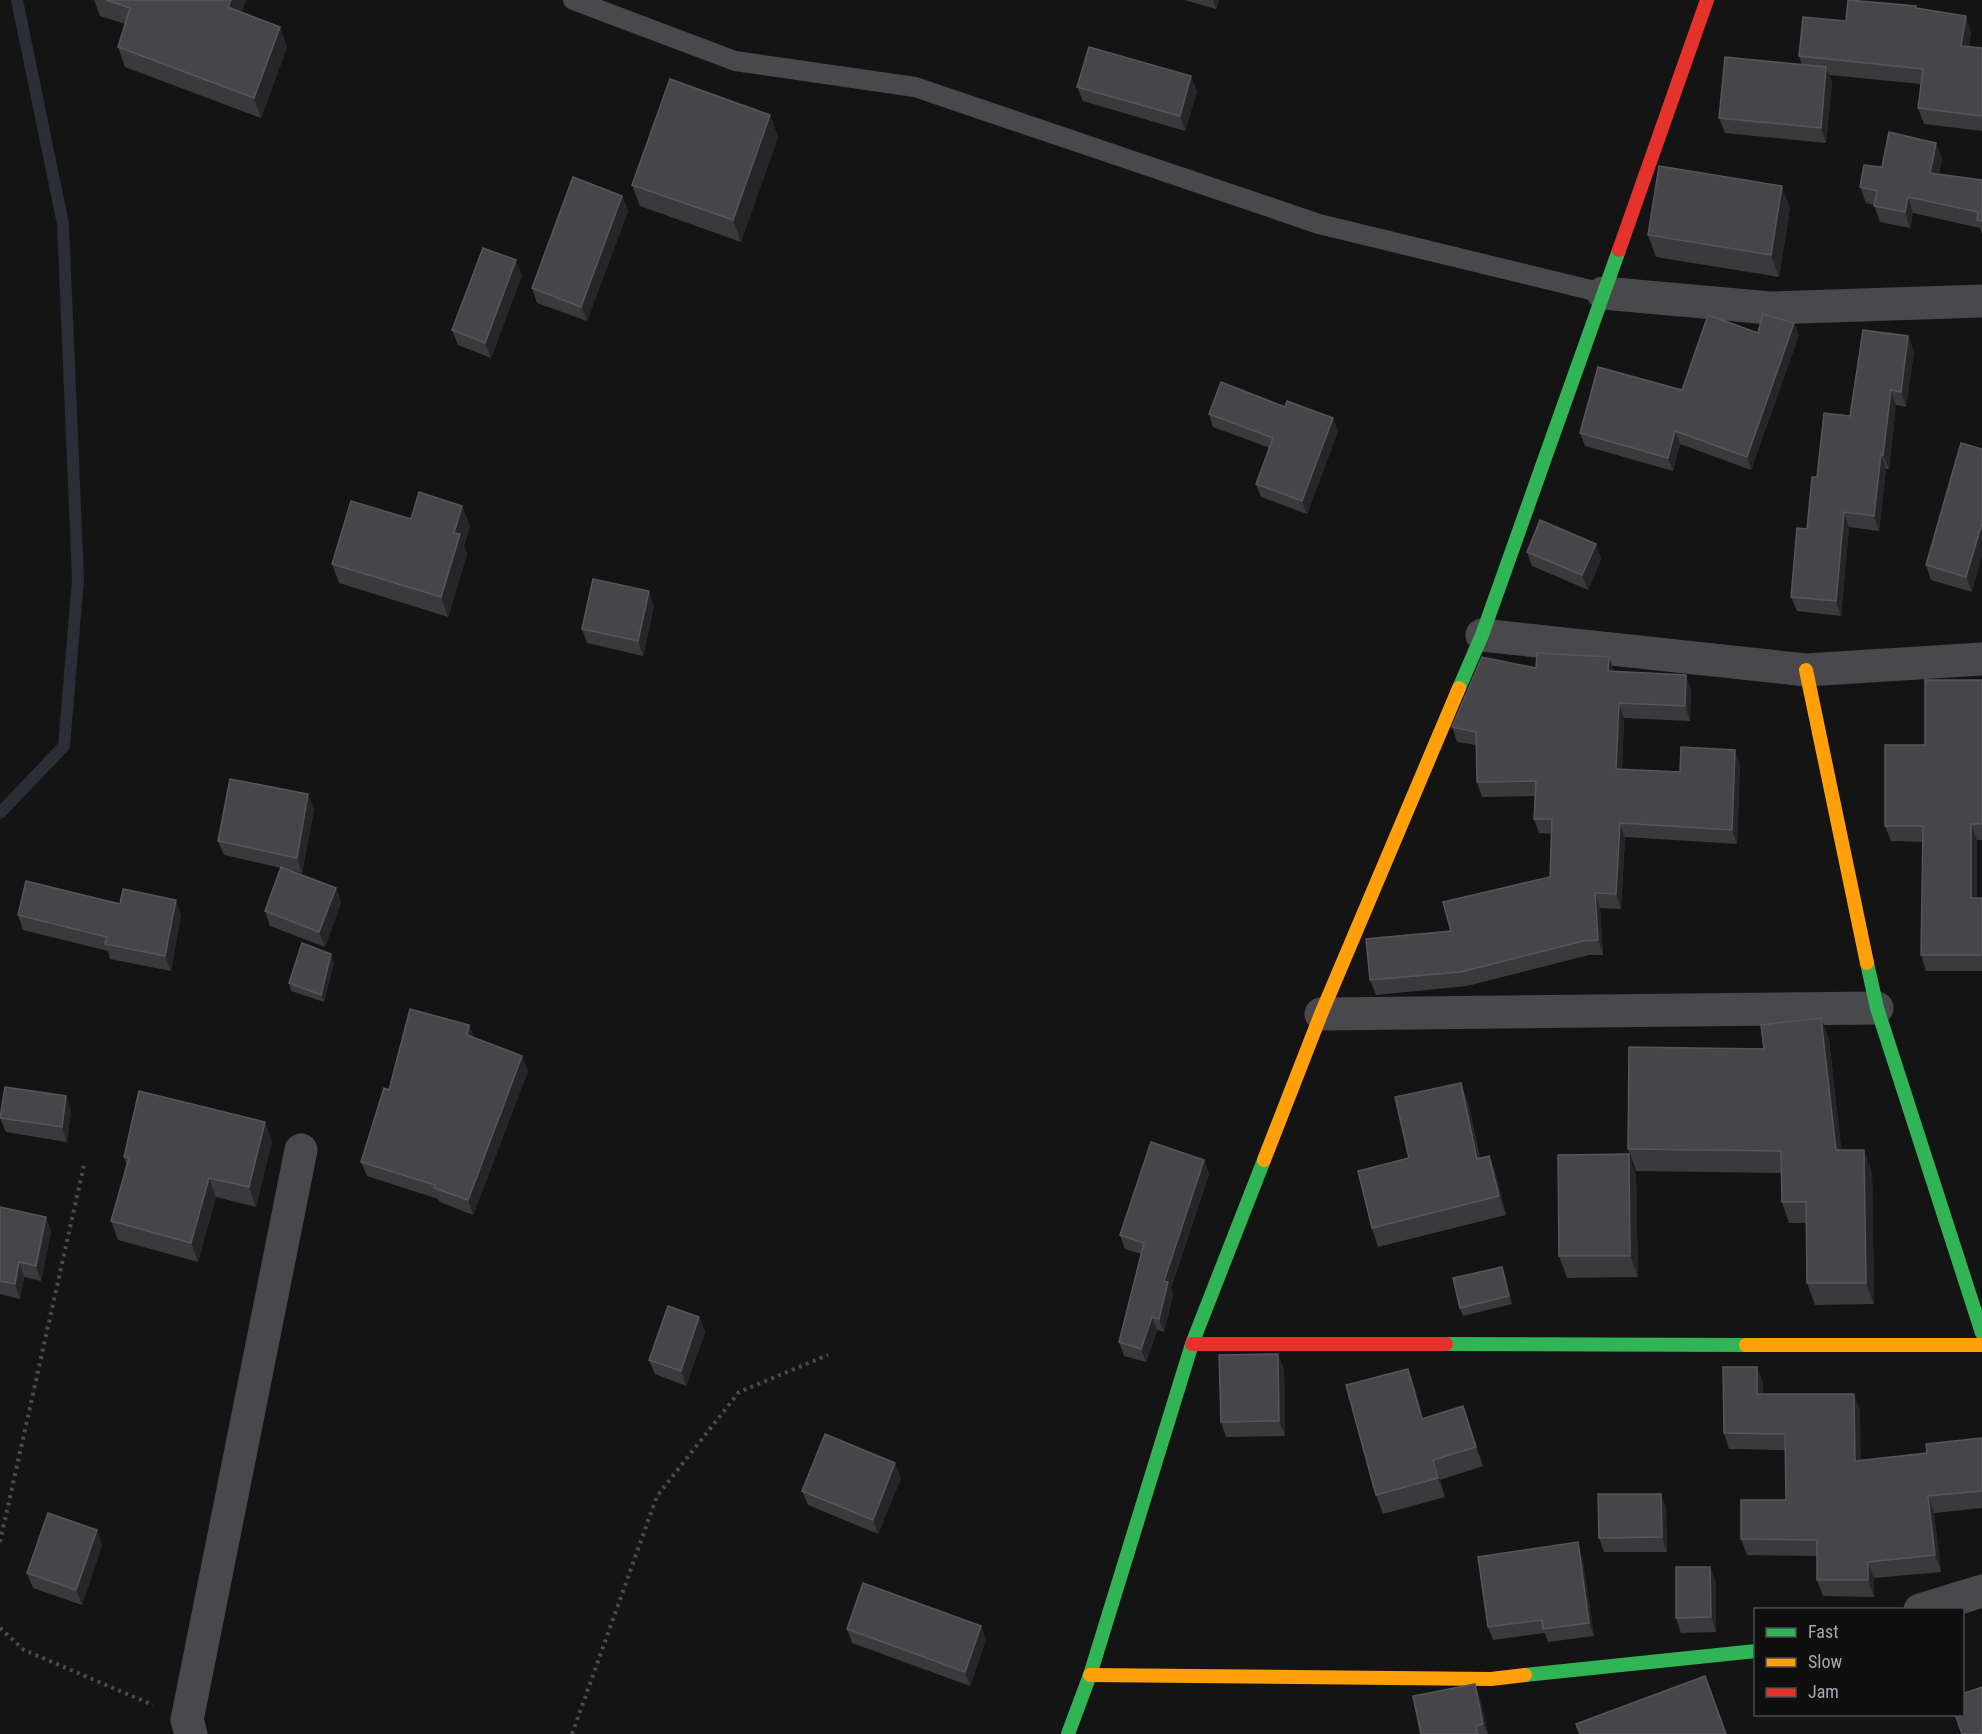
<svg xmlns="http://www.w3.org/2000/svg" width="1982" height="1734" viewBox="0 0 1982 1734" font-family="'Roboto Condensed',sans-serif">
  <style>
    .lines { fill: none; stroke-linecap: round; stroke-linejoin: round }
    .stream { stroke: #2b2e37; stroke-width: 12 }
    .path { stroke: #4a4a4f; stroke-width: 4; stroke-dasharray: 3 4.5; stroke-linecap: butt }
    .lane { stroke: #49494d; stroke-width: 20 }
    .street { stroke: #49494d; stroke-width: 33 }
    .fast { stroke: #30b455; stroke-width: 14 }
    .slow { stroke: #ff9f0a; stroke-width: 14 }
    .jam { stroke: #e5322d; stroke-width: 14 }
    .wall { fill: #3a3a3d }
    .shaded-wall { fill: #262628 }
    .building { fill: #46464a; stroke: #55555b; stroke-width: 1.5 }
  </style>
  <rect width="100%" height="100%" fill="#141415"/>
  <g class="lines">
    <polyline class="stream" points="0,813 64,746 78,579 63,224 17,0"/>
    <g class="path">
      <polyline points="0,1542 84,1165"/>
      <polyline points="0,1628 24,1650 153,1705"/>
      <polyline points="572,1734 657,1496 739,1392 828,1355"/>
    </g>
    <polyline class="lane" points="573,0 735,61 915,87 1319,224 1603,293"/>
    <g class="street">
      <polyline points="1603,293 1770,308 1982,301"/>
      <polyline points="1482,635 1806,670 1982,659"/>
      <polyline points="1321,1014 1877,1008"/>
      <polyline points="1920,1610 1982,1591"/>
      <polyline points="191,1734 187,1720 301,1150"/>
    </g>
    <g class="fast">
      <polyline points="1459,688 1482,635 1619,250"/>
      <polyline points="1867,963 1877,1008 1982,1333"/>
      <polyline points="1446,1344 1746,1345"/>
      <polyline points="1525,1675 1756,1651"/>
      <polyline points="1068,1734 1090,1675 1192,1344 1264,1160"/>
    </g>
    <g class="slow">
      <polyline points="1806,670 1867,963"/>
      <polyline points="1264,1160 1321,1014 1459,688"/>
      <polyline points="1746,1345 1982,1345"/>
      <polyline points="1090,1675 1491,1679 1525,1675"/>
    </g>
    <g class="jam">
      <polyline points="1619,250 1707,0"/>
      <polyline points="1192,1344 1446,1344"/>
    </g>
  </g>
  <g class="wall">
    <polygon points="94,0 246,0 241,12 280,27 287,47 261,118 125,67 118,47 125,24 100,16"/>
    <polygon points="1184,0 1219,0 1216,9"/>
    <polygon points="1916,6 1917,8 1971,32 1969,47 1982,48 1982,131 1924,124 1918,108 1921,84 1829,75 1832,82 1826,143 1725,133 1719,118 1802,65 1799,56 1846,21"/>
    <polygon points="1077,87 1197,91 1185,131 1083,101"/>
    <polygon points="770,115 778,137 741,242 640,206 632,185"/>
    <polygon points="1936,143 1942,159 1939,174 1982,180 1982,234 1980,228 1913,213 1910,228 1880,222 1874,205 1866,203 1860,187 1882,167"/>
    <polygon points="622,196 628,211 587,321 537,303 532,288"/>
    <polygon points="1790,208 1779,277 1656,257 1648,235"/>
    <polygon points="522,275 491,358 458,345 452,330"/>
    <polygon points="1758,333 1799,335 1751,470 1680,444 1673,471 1585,446 1580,433 1682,390"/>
    <polygon points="1914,351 1906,407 1896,405 1889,469 1886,469 1879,531 1849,527 1841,616 1797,611 1791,597 1807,529 1817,477 1850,416"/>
    <polygon points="1285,407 1333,418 1338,431 1307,514 1261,497 1256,484 1270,448 1213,427 1209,414"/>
    <polygon points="1961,443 1972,592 1931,580 1926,565"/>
    <polygon points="462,506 470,526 464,545 467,554 448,617 339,583 332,564 411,519"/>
    <polygon points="1527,552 1601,559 1588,590 1532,566"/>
    <polygon points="654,606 643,656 587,643 582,629"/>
    <polygon points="1536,668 1614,671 1691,689 1690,721 1624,718 1622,769 1680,772 1740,764 1737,844 1625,837 1621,909 1600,908 1603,955 1589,955 1467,986 1376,995 1370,980 1451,931 1550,877 1551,834 1539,833 1534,819 1535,796 1482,797 1477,782 1476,745 1457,742 1452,727"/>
    <polygon points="1982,680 1982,840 1977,840 1977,898 1982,898 1982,971 1926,971 1921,955 1923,842 1891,841 1885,826 1925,745"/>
    <polygon points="314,809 302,873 286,869 336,888 341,903 325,947 270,926 265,911 281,868 224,855 218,841"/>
    <polygon points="120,904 181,915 171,971 110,959 108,951 23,930 18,915"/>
    <polygon points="334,962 324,1002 291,991 289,983"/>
    <polygon points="1821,1018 1829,1040 1841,1150 1872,1171 1874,1304 1815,1305 1807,1283 1806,1223 1789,1223 1782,1202 1781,1173 1636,1171 1628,1149 1764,1049"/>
    <polygon points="469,1025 474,1038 528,1071 473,1215 440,1202 438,1199 367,1176 361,1162 389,1090"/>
    <polygon points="66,1096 71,1111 67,1142 6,1132 0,1118"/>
    <polygon points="1468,1102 1480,1158 1489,1156 1496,1175 1506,1215 1378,1247 1372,1228 1409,1158"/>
    <polygon points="272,1141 256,1207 216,1197 198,1262 118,1240 111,1221 127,1166 124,1157"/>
    <polygon points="1629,1154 1636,1176 1638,1277 1567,1278 1559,1256"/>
    <polygon points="1204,1160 1209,1174 1171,1288 1173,1295 1164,1332 1157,1330 1146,1362 1124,1356 1119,1342 1141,1254 1125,1249 1120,1235"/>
    <polygon points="0,1207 46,1217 51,1232 41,1281 24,1277 20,1299 0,1294"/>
    <polygon points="1502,1267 1512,1304 1463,1316 1460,1308"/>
    <polygon points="699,1317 705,1332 686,1386 655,1374 649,1360"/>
    <polygon points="1757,1367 1763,1383 1763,1394 1860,1410 1860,1461 1927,1453 1982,1438 1982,1508 1934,1513 1941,1572 1874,1578 1874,1597 1823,1596 1817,1580 1817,1556 1747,1555 1741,1539 1786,1500 1785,1450 1729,1449 1724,1433"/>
    <polygon points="1284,1369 1285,1436 1226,1437 1221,1422"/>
    <polygon points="1415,1388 1423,1419 1463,1406 1483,1466 1440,1480 1445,1497 1383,1514 1376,1495"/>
    <polygon points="901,1478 878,1534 808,1505 802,1491"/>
    <polygon points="1661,1494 1666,1508 1667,1552 1604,1552 1599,1538"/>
    <polygon points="102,1545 82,1605 33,1588 27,1573"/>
    <polygon points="1582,1555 1594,1636 1548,1642 1545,1633 1493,1640 1488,1627"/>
    <polygon points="1710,1567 1716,1582 1716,1632 1681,1633 1676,1618"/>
    <polygon points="981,1626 986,1640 970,1686 852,1643 847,1629"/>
    <polygon points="1480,1698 1488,1734 1421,1734"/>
  </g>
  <g class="shaded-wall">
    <polygon points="231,0 246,0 236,28 228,7"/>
    <polygon points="1213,0 1219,0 1216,9"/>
    <polygon points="1966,16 1971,32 1967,62 1961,46"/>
    <polygon points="280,27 287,47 261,118 254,98"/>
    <polygon points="1826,67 1832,82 1826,143 1821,128"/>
    <polygon points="1191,76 1197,91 1185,131 1180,116"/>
    <polygon points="770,115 778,137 741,242 733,220"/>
    <polygon points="1936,143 1942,159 1936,189 1930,173"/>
    <polygon points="1782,186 1790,208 1779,277 1771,255"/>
    <polygon points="622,196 628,211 587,321 581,307"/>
    <polygon points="1908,197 1913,213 1910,228 1905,212"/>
    <polygon points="516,260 522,275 491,358 485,343"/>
    <polygon points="1794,323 1799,335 1751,470 1747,457"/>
    <polygon points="1908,336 1914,351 1906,407 1901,392"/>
    <polygon points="1891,390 1896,405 1889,469 1883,455"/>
    <polygon points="1333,418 1338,431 1307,514 1302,501"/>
    <polygon points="1675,431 1680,444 1673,471 1668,458"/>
    <polygon points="1881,454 1886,469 1879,531 1874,516"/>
    <polygon points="462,506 470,526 464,545 467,554 448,617 441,597 454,533"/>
    <polygon points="1844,512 1849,527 1841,616 1836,601"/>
    <polygon points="1982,523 1982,556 1972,592 1966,577"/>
    <polygon points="1596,544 1601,559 1588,590 1582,575"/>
    <polygon points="649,591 654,606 643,656 638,641"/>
    <polygon points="1609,657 1614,671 1608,671"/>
    <polygon points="1686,675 1691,689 1690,721 1685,706"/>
    <polygon points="1619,703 1624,718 1621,784 1616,769"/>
    <polygon points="1735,750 1740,764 1737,844 1732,830"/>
    <polygon points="308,794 314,809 302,873 297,858"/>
    <polygon points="1620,823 1625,837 1621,909 1616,894"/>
    <polygon points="1971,824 1977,840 1977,914 1971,898"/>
    <polygon points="336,888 341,903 325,947 319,932"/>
    <polygon points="1595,893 1600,908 1603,955 1598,940"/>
    <polygon points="176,900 181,915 171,971 165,956"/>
    <polygon points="331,954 334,962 324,1002 321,995"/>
    <polygon points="1821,1018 1829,1040 1844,1172 1836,1150"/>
    <polygon points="469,1025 475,1039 467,1035"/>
    <polygon points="522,1056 528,1071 473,1215 468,1200"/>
    <polygon points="1461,1083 1468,1102 1483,1178 1477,1159"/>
    <polygon points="66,1096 71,1111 67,1142 62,1127"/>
    <polygon points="265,1122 272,1141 256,1207 249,1187"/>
    <polygon points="1864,1150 1872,1171 1874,1304 1866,1283"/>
    <polygon points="1629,1154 1636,1176 1638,1277 1630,1256"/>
    <polygon points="1489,1156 1496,1175 1506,1215 1499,1196"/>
    <polygon points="1204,1160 1209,1174 1171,1288 1173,1295 1164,1332 1159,1319 1164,1281"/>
    <polygon points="209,1178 216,1197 198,1262 191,1243"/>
    <polygon points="46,1217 51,1232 41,1281 36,1266"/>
    <polygon points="19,1262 24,1277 20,1299 15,1284"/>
    <polygon points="1502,1267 1505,1275 1512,1304 1509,1296"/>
    <polygon points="699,1317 705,1332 686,1386 681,1371"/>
    <polygon points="1152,1317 1157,1330 1146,1362 1141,1349"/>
    <polygon points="1278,1354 1284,1369 1285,1436 1279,1421"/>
    <polygon points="1757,1367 1763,1383 1763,1410 1757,1394"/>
    <polygon points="1408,1369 1415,1388 1429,1439 1422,1419"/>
    <polygon points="1854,1394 1860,1410 1861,1477 1855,1461"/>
    <polygon points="1463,1406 1470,1426 1483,1466 1476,1447"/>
    <polygon points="1433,1460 1440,1480 1445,1497 1438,1478"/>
    <polygon points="895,1463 901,1478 878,1534 873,1520"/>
    <polygon points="1661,1494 1666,1508 1667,1552 1662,1537"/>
    <polygon points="1928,1496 1934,1513 1941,1572 1935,1555"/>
    <polygon points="97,1530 102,1545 82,1605 76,1590"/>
    <polygon points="1578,1542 1582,1555 1594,1636 1589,1623"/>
    <polygon points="1868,1562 1874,1578 1874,1597 1868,1580"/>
    <polygon points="1710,1567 1716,1582 1716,1632 1711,1617"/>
    <polygon points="981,1626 986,1640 970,1686 965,1672"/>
    <polygon points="1475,1684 1480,1698 1488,1734 1483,1724"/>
  </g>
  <g class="building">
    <polygon points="106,0 231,0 228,7 280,27 254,98 118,47 130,8"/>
    <polygon points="1848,0 1916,6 1916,8 1966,16 1961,46 1982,48 1982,116 1918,108 1923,69 1799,56 1803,17 1846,21"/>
    <polygon points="1089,47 1191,76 1180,116 1077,87"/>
    <polygon points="1725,57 1826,67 1821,128 1719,118"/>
    <polygon points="670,79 770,115 733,220 632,185"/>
    <polygon points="1889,132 1936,143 1930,173 1982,180 1982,221 1977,220 1978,212 1908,197 1905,212 1874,206 1877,191 1860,187 1864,165 1882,167"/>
    <polygon points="1659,166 1782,186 1771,255 1648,235"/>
    <polygon points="573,177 622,196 581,307 532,288"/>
    <polygon points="483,248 516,260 485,343 452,330"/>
    <polygon points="1763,314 1794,323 1747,457 1675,431 1668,458 1580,433 1598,367 1682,390 1708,315 1758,333"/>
    <polygon points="1863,330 1908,336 1901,392 1891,390 1883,455 1881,454 1874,516 1844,512 1836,601 1791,597 1797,528 1807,529 1812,477 1817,477 1824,413 1850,416"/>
    <polygon points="1221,382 1285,407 1287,401 1333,418 1302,501 1256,484 1273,438 1209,414"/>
    <polygon points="1961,443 1982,449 1982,523 1966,577 1926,565"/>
    <polygon points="419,492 462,506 454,533 460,534 441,597 332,564 351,501 411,519"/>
    <polygon points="1540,520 1596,544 1582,575 1527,552"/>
    <polygon points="593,579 649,591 638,641 582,629"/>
    <polygon points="1537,653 1609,657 1608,671 1686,675 1685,706 1619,703 1616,769 1680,772 1681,747 1735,750 1732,830 1620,823 1616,894 1595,893 1598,940 1583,941 1461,972 1370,980 1366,939 1451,931 1443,902 1550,877 1552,819 1534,819 1536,781 1477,782 1476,732 1452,727 1482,657 1536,668"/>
    <polygon points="1925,680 1982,680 1982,824 1971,824 1971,898 1982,898 1982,955 1921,955 1923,826 1885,826 1885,745 1925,745"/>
    <polygon points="230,779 308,794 297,858 218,841"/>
    <polygon points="281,867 336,888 319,932 265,911"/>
    <polygon points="26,881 120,904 123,889 176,900 165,956 105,944 107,937 18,915"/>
    <polygon points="302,943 331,954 321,995 289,983"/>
    <polygon points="410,1009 469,1025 467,1035 522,1056 468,1200 434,1188 435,1185 361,1162 384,1088 389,1090"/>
    <polygon points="1821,1018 1836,1150 1864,1150 1866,1283 1807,1283 1806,1202 1782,1202 1781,1151 1628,1149 1629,1047 1764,1049 1761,1025"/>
    <polygon points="1461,1083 1477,1159 1489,1156 1499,1196 1372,1228 1358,1171 1409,1158 1395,1097"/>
    <polygon points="5,1087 66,1096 62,1127 0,1118"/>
    <polygon points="139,1091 265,1122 249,1187 209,1178 191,1243 111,1221 129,1158 124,1157"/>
    <polygon points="1151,1142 1204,1160 1164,1281 1168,1282 1159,1319 1152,1317 1141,1349 1119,1342 1144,1243 1120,1235"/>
    <polygon points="1629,1154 1630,1256 1559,1256 1558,1155"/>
    <polygon points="0,1207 46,1217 36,1266 19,1262 15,1284 0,1281"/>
    <polygon points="1502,1267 1509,1296 1460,1308 1453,1278"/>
    <polygon points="668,1306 699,1317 681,1371 649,1360"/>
    <polygon points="1278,1354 1279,1421 1221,1422 1219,1355"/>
    <polygon points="1723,1367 1757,1367 1757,1394 1854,1394 1855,1461 1927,1453 1926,1444 1982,1438 1982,1491 1928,1496 1935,1555 1868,1562 1868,1580 1817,1580 1817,1540 1741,1539 1741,1500 1786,1500 1785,1434 1724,1433"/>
    <polygon points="1408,1369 1422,1419 1463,1406 1476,1447 1433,1460 1438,1478 1376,1495 1346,1385"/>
    <polygon points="825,1434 895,1463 873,1520 802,1491"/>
    <polygon points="1598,1494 1661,1494 1662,1537 1599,1538"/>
    <polygon points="48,1513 97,1530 76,1590 27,1573"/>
    <polygon points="1578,1542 1589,1623 1543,1629 1542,1620 1488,1627 1478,1557"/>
    <polygon points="1676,1567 1710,1567 1711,1617 1676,1618"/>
    <polygon points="863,1583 981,1626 965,1672 847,1629"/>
    <polygon points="1705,1676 1726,1734 1580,1734 1576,1724"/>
    <polygon points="1475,1684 1483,1724 1476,1726 1478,1734 1421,1734 1413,1696"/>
    <polygon points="1982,1687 1982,1734 1962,1734 1955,1714 1962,1714 1962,1694"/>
  </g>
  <rect x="1754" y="1608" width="210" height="108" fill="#0f0f10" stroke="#4b4c52" stroke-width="1.5"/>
  <rect x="1766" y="1628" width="30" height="9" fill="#30b455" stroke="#4b4c52" stroke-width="1.5"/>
  <text x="1808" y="1638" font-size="18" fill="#a6a7b5">Fast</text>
  <rect x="1766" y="1658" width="30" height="9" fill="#ff9f0a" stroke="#4b4c52" stroke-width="1.5"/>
  <text x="1808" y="1668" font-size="18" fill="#a6a7b5">Slow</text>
  <rect x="1766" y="1688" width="30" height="9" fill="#e5322d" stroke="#4b4c52" stroke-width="1.5"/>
  <text x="1808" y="1698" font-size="18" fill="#a6a7b5">Jam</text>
</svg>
